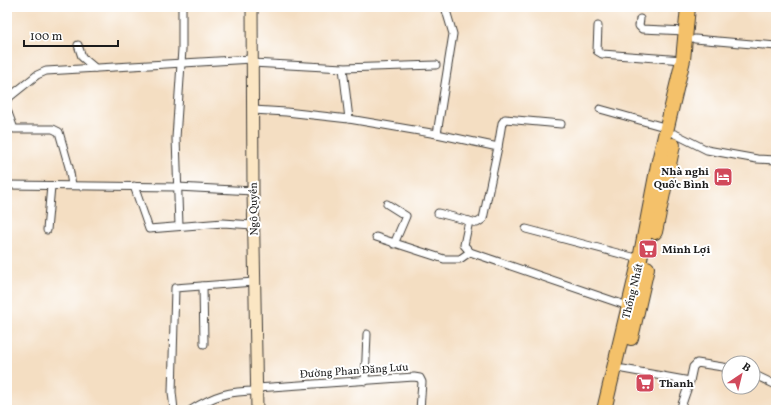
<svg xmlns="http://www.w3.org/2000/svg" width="783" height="417" viewBox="0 0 783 417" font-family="Vollkorn,serif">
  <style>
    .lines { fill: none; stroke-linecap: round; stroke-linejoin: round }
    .street-casing { stroke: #3c3935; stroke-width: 9 }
    .secondary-casing { stroke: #3c3935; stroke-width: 13 }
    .highway-casing { stroke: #3c3935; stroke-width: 16 }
    .street { stroke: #fff; stroke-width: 7 }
    .secondary { stroke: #fbe6c3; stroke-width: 11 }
    .highway { stroke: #f4c16a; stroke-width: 14 }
    .labels { text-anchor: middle; stroke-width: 4; stroke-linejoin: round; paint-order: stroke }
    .poi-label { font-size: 11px; font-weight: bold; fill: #1c1c1c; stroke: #fff; text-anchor: start }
    .street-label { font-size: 11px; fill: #1c1c1c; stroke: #fff }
  </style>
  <rect width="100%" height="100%" fill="#fff"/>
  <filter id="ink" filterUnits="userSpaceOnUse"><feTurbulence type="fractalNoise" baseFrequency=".025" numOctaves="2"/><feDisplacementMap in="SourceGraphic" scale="8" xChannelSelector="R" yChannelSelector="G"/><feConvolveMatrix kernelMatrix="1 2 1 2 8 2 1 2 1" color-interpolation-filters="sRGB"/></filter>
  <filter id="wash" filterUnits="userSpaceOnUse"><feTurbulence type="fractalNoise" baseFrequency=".012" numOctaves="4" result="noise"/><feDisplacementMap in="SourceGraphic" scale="16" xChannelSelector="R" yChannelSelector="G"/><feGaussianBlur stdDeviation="0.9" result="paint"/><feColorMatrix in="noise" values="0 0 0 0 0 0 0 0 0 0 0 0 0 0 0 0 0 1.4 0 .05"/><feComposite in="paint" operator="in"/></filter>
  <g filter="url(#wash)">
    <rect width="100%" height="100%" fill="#f4dec2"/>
  </g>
  <g filter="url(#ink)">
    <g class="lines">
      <defs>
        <g id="street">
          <polyline points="640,19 639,26 642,29 686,31"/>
          <polyline points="598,26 597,51 602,54 683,60"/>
          <polyline points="695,39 776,46"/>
          <polyline points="78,45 82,57 95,68"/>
          <polyline points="252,63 343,68 436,65"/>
          <polyline points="343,68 349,119"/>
          <polyline points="7,99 37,75 46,71 252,59"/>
          <polyline points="600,109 668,128"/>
          <polyline points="7,110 14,129 53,129 59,132 69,167 72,185"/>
          <polyline points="253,110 286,112 349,119 437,134 498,147 483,219 477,223 438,213"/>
          <polyline points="437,134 453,34 445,7"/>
          <polyline points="675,134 707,150 757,159 776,160"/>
          <polyline points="498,147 502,123 505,119 561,124"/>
          <polyline points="7,185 177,187 253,191"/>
          <polyline points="134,186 149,229 223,223 253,225"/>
          <polyline points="387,204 406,216 394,244"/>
          <polyline points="469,221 464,245 470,252 628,306"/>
          <polyline points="179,226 176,138 182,49 182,7"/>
          <polyline points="526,229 640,259"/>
          <polyline points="47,230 51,186"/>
          <polyline points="376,237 444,259 460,259 470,252"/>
          <polyline points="203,286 204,344"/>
          <polyline points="623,369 690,381 680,410"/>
          <polyline points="753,374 776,385"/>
          <polyline points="365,381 367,334"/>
          <polyline points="690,381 693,367 697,363 729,368"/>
          <polyline points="257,388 414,377 420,378 422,382 420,410"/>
          <polyline points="174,410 172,392 175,288 254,282"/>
          <path d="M191,410C215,395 229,391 257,391"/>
        </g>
        <polyline id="secondary" points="252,7 253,191 257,410"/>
        <g id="highway">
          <polyline points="655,232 673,145"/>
          <polyline points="631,338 647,268"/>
          <polyline points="604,410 640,259 658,165 683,60 688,7"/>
        </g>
      </defs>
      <use href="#street" class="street-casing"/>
      <use href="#secondary" class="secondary-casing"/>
      <use href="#highway" class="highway-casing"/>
      <use href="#street" class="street"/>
      <use href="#secondary" class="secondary"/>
      <use href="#highway" class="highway"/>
    </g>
  </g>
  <defs>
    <symbol id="hotel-square" viewBox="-11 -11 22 22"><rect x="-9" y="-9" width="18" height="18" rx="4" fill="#d1495b" stroke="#fff"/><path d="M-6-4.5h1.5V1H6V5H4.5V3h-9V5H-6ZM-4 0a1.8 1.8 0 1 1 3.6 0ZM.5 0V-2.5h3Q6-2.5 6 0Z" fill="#fff"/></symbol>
    <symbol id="supermarket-square" viewBox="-11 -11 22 22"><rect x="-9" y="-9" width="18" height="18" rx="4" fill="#d1495b" stroke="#fff"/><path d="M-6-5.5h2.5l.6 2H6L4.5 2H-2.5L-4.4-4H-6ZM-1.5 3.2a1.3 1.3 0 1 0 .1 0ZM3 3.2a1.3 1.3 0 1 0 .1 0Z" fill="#fff"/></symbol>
  </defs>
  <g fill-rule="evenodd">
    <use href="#hotel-square" x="712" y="166" width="22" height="22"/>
    <use href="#supermarket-square" x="637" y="238" width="22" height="22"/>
    <use href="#supermarket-square" x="634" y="372" width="22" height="22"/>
  </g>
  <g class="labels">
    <g class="poi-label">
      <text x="709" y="175" text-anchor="end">Nhà nghi<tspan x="709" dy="13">Quô'c Bình</tspan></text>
      <text x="662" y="253">Minh Lợi</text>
      <text x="659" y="387">Thanh</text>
    </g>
    <g class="street-label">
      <text transform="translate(253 209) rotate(-91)" y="4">Ngô Quyền</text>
      <text transform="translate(632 291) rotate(-76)" y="4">Thống Nhất</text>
      <text transform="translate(354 370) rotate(-4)" y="4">Đường Phan Đăng Lưu</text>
    </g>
  </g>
  <rect width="783" height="417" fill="none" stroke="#fff" stroke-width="24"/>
  <g transform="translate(741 375) rotate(35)"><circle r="19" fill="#ffffff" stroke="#a4a4a4"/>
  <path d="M0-3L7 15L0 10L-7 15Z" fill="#d1495b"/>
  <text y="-6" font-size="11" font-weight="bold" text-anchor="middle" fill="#1c1c1c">B</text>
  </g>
  <path d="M24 40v6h94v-6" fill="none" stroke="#1c1c1c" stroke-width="2"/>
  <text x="30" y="40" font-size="12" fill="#1c1c1c" stroke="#ffffff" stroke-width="3" paint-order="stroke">100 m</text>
</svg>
